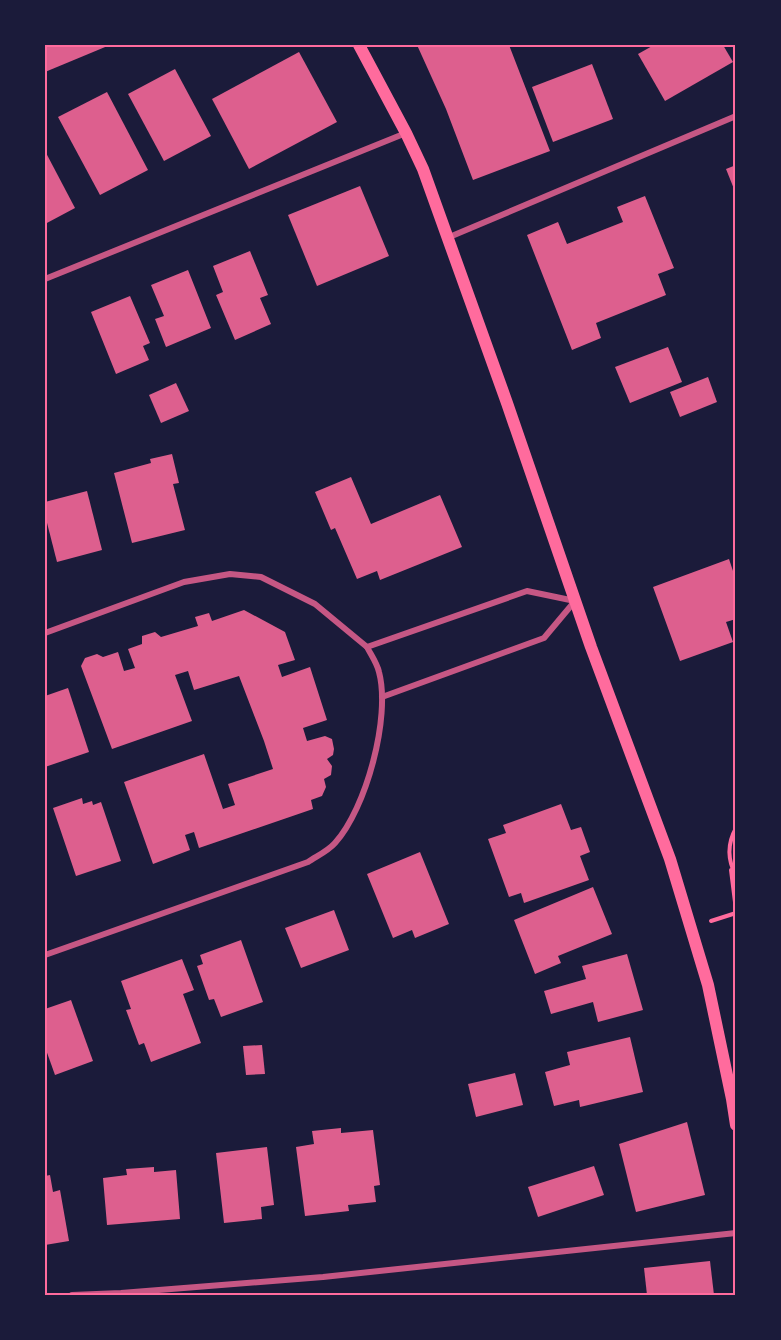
<svg xmlns="http://www.w3.org/2000/svg" width="781" height="1340" viewBox="0 0 781 1340" font-family="Roboto,sans-serif">
  <style>
    .building { fill: #dd5f8e }
    .lines { fill: none; stroke-linecap: round; stroke-linejoin: round }
    .path { stroke: #ff6b9d; stroke-width: 4 }
    .minor { stroke: #c65784; stroke-width: 6 }
    .secondary { stroke: #ff6b9d; stroke-width: 12 }
    .neatline { fill: none; stroke: #ff6b9d; stroke-width: 2 }
  </style>
  <rect width="100%" height="100%" fill="#1b1b3a"/>
  <g class="building">
    <polygon points="45,45 110,45 45,72"/>
    <polygon points="417,45 509,45 550,151 473,180 446,109"/>
    <polygon points="654,45 723,45 733,62 665,101 638,54"/>
    <polygon points="299,52 337,122 249,169 212,99"/>
    <polygon points="592,64 613,119 553,142 532,87"/>
    <polygon points="175,69 211,136 164,161 128,94"/>
    <polygon points="107,92 148,170 100,195 58,117"/>
    <polygon points="45,151 75,208 45,224"/>
    <polygon points="736,165 736,194 726,169"/>
    <polygon points="360,186 389,256 317,286 288,215"/>
    <polygon points="645,196 674,268 658,274 666,295 596,323 601,338 572,350 527,235 558,222 567,244 623,222 617,207"/>
    <polygon points="250,251 268,295 260,298 271,324 235,340 216,295 223,292 213,266"/>
    <polygon points="188,270 211,328 166,347 155,319 164,316 151,285"/>
    <polygon points="130,296 150,343 143,346 149,360 116,374 91,312"/>
    <polygon points="668,347 682,382 630,403 615,367"/>
    <polygon points="708,377 717,402 680,417 670,392"/>
    <polygon points="176,383 189,411 161,423 149,395"/>
    <polygon points="172,454 179,483 173,484 185,530 132,543 114,473 151,463 150,459"/>
    <polygon points="351,477 371,524 440,495 462,547 380,580 377,571 357,579 335,528 331,530 315,492"/>
    <polygon points="87,491 102,550 57,562 45,515 45,502"/>
    <polygon points="729,559 736,580 736,619 726,622 733,642 680,661 653,587"/>
    <polygon points="244,610 285,632 295,660 278,665 282,677 310,667 327,720 303,728 307,741 325,736 332,739 334,749 333,755 327,759 332,766 331,775 324,779 326,787 322,796 311,800 313,809 199,848 194,832 185,835 190,850 153,864 124,782 204,754 223,809 235,805 228,784 273,769 264,741 239,676 194,690 188,671 175,675 192,721 112,749 81,666 85,658 97,654 103,657 118,652 124,671 135,668 128,649 142,644 142,636 155,632 161,637 198,626 195,617 209,613 212,621"/>
    <polygon points="68,688 89,752 45,767 45,696"/>
    <polygon points="82,798 83,804 92,801 93,805 101,802 121,861 76,876 53,808"/>
    <polygon points="561,804 571,830 581,827 590,852 580,856 589,880 524,903 521,893 509,897 488,839 506,833 503,825"/>
    <polygon points="420,852 449,924 415,938 412,930 393,938 367,874"/>
    <polygon points="593,887 612,934 558,956 561,963 535,974 514,920"/>
    <polygon points="334,910 349,950 301,968 285,928"/>
    <polygon points="241,940 263,1002 221,1017 214,999 209,1000 197,966 203,964 200,955"/>
    <polygon points="627,954 643,1010 598,1022 593,1002 551,1014 544,991 586,979 582,966"/>
    <polygon points="182,959 194,990 183,994 201,1043 151,1062 144,1043 139,1045 126,1010 131,1009 121,981"/>
    <polygon points="71,1000 93,1061 55,1075 45,1047 45,1009"/>
    <polygon points="630,1037 643,1092 580,1107 579,1100 554,1106 545,1072 570,1065 567,1052"/>
    <polygon points="262,1045 265,1074 246,1075 243,1046"/>
    <polygon points="515,1073 523,1105 476,1117 468,1084"/>
    <polygon points="687,1122 705,1195 636,1212 619,1144"/>
    <polygon points="341,1128 341,1133 373,1130 380,1185 374,1186 376,1202 348,1205 349,1211 305,1216 296,1147 314,1144 312,1131"/>
    <polygon points="267,1147 274,1205 261,1207 262,1219 224,1223 216,1153"/>
    <polygon points="594,1166 604,1195 538,1217 528,1187"/>
    <polygon points="154,1167 154,1172 176,1170 180,1219 107,1225 103,1178 127,1175 126,1169"/>
    <polygon points="50,1175 53,1192 60,1190 69,1241 45,1245 45,1176"/>
    <polygon points="710,1261 714,1295 647,1295 644,1268"/>
  </g>
  <g class="lines">
    <g class="path">
      <path d="M736,828C727,844 728,861 736,876"/>
      <polyline points="731,870 736,910"/>
      <polyline points="711,921 736,913"/>
    </g>
    <g class="minor">
      <polyline points="447,238 736,116"/>
      <polyline points="45,279 406,133"/>
      <polyline points="45,633 184,582 230,574 261,577 315,604 367,647 527,591 575,601 544,638 382,697"/>
      <path d="M45,955L308,862C317,856 328,851 335,843C366,809 391,717 379,672C377,663 371,655 367,647"/>
      <polyline points="72,1295 121,1293 323,1277 736,1233"/>
    </g>
    <polyline class="secondary" points="359,45 406,133 423,169 507,403 591,647 670,859 708,985 732,1099 736,1125"/>
  </g>
  <rect width="781" height="1340" fill="none" stroke="#1b1b3a" stroke-width="93"/>
  <rect x="46" y="46" width="688" height="1248" class="neatline"/>
</svg>
